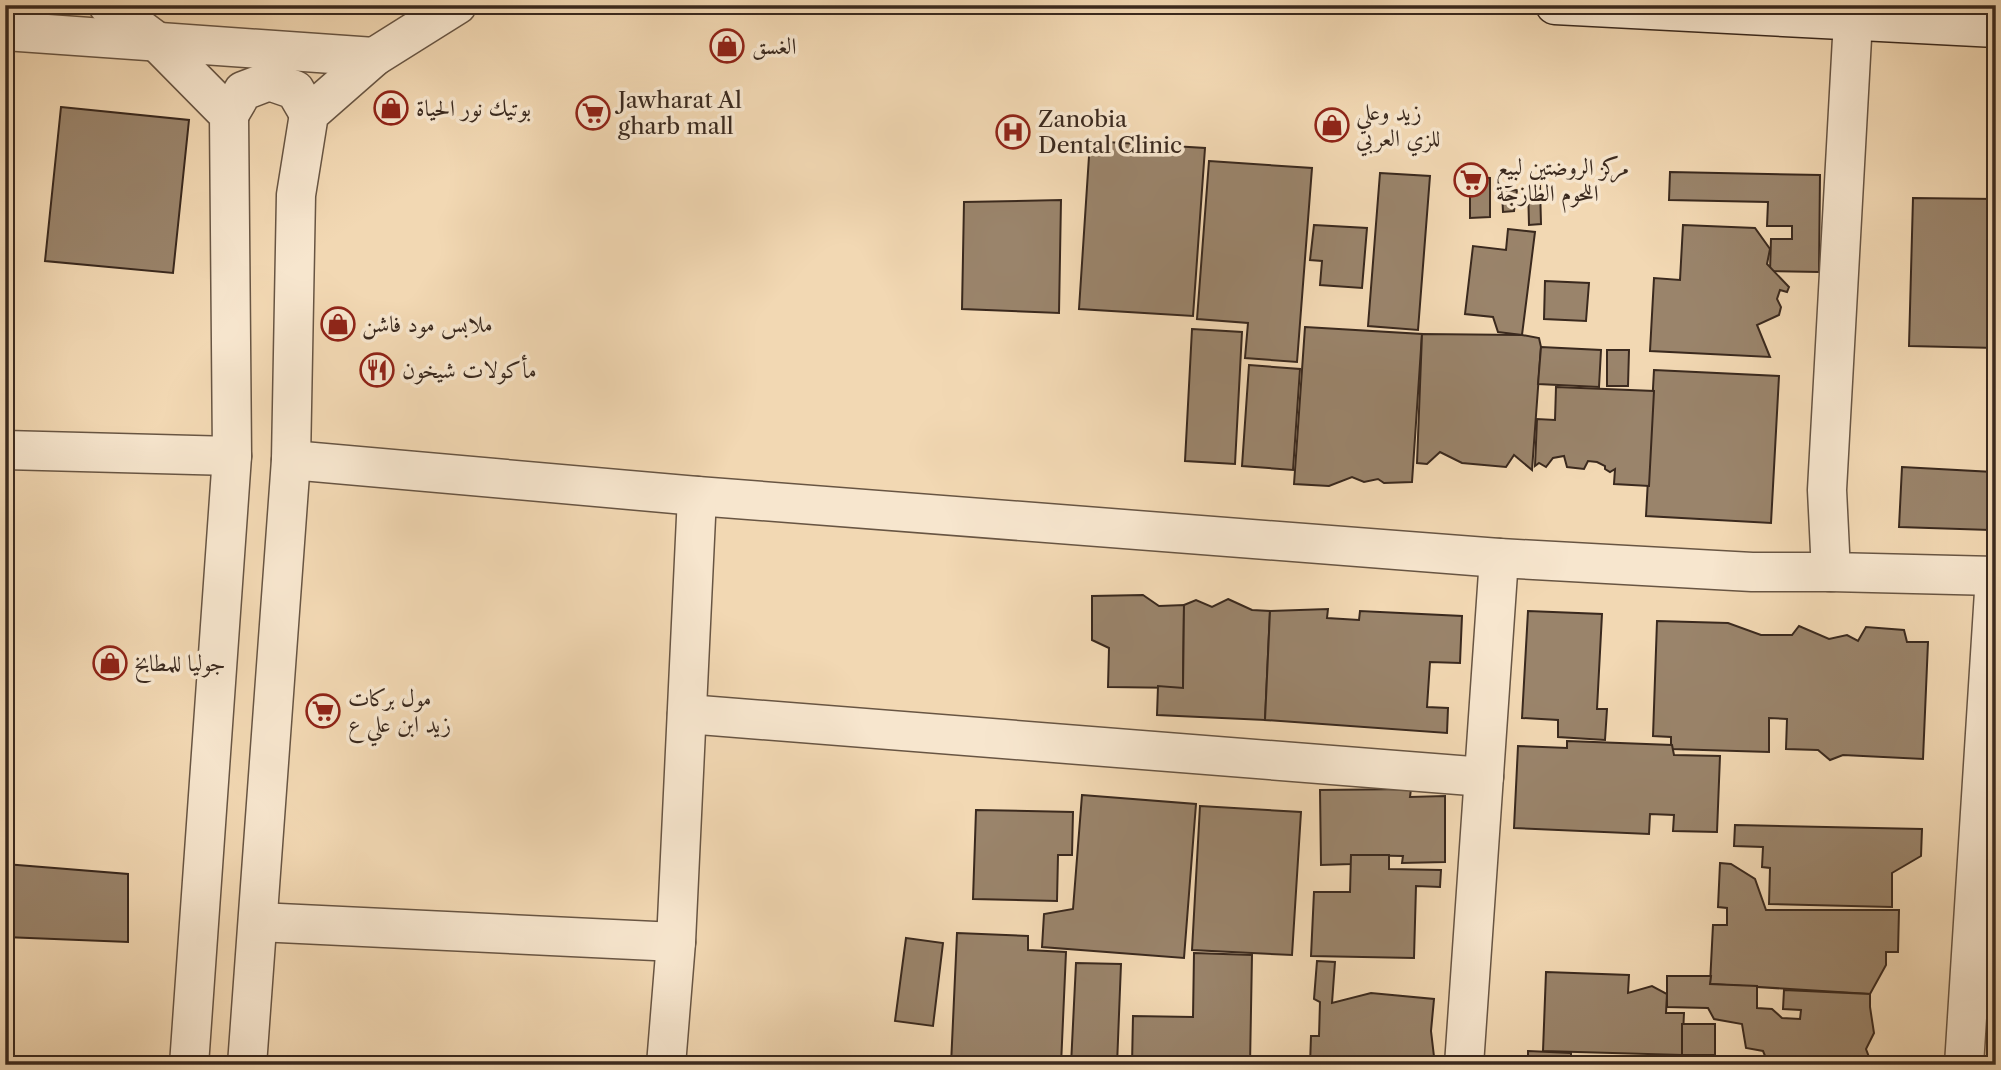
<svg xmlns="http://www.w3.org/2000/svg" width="2001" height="1070" viewBox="0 0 2001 1070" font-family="'Libre Caslon Text',Amiri,serif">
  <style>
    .building { fill: #9a846b; stroke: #3a291e; stroke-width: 2 }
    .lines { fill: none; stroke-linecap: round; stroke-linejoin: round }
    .minor-casing { stroke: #685543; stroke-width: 41 }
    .tertiary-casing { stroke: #685543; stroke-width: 41 }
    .secondary-casing { stroke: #3a291e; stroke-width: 41 }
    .minor { stroke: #f7e6ce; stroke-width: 38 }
    .tertiary { stroke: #f7e6ce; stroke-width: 38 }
    .secondary { stroke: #f7e6ce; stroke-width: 38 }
    .labels { text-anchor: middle; stroke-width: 7; stroke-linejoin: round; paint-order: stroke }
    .poi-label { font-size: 23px; fill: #3a291e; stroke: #f7e6ce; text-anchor: start }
  </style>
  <rect width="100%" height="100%" fill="#f2d8b3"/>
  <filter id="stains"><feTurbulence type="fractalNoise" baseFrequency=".00286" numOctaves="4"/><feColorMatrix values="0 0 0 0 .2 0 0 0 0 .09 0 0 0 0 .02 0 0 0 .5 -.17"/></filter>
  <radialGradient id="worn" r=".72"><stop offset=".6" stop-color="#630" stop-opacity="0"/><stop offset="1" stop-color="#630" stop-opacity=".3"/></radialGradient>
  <g class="building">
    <polygon points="61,107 189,120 173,273 45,261"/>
    <polygon points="1090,141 1205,148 1193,316 1079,309"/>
    <polygon points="1209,161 1312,168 1297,362 1245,358 1248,323 1197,319"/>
    <polygon points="1670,172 1820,175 1819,272 1770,271 1771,239 1792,239 1792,226 1767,226 1768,202 1669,200"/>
    <polygon points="1380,173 1430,176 1418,330 1368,326"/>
    <polygon points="1470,177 1490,178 1490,217 1470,218"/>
    <polygon points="1528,186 1540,186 1541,224 1529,225"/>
    <polygon points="1517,190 1514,211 1503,212 1502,191"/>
    <polygon points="1913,198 1996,199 1996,348 1909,346"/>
    <polygon points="1061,200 1059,313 962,309 964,202"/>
    <polygon points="1314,225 1367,228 1362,288 1320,285 1322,261 1310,260"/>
    <polygon points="1683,225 1755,228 1770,249 1767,264 1789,287 1787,292 1780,290 1777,299 1781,307 1779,315 1757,325 1770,357 1650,351 1654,278 1680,280"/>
    <polygon points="1508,229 1535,232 1522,335 1498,332 1493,317 1465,314 1473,246 1506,250"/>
    <polygon points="1545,281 1589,283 1586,321 1544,319"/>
    <polygon points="1305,327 1422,334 1412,482 1384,483 1378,479 1364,482 1352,477 1329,486 1294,484"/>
    <polygon points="1192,329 1242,332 1235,464 1185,461"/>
    <polygon points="1422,334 1522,335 1539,338 1541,347 1532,470 1514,455 1506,467 1462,463 1440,452 1427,464 1417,463"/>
    <polygon points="1541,347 1601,350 1599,387 1538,384"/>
    <polygon points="1607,350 1629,350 1628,386 1607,386"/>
    <polygon points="1249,365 1300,369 1293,470 1242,466"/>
    <polygon points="1654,370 1779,376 1771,523 1646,516"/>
    <polygon points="1556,387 1654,391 1649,486 1614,484 1615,469 1610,472 1605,469 1605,466 1597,462 1588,461 1584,469 1567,467 1564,456 1553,458 1546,467 1539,463 1535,466 1537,419 1555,420"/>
    <polygon points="1902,467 1993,472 1990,530 1899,527"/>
    <polygon points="1143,595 1159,606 1184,605 1183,688 1108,687 1109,648 1092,640 1092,596"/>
    <polygon points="1228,599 1252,610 1270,611 1265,720 1157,715 1158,686 1183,688 1184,605 1196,600 1212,607"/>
    <polygon points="1328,609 1327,618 1359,620 1360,611 1462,616 1460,663 1430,662 1427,707 1448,708 1447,733 1265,720 1270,611"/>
    <polygon points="1528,611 1602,614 1597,709 1607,709 1605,740 1558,737 1558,720 1522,718"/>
    <polygon points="1657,621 1728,623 1761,635 1792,635 1799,626 1829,639 1847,635 1858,641 1866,627 1904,630 1907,642 1928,642 1923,759 1843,755 1830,760 1818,750 1786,749 1787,719 1769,718 1769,752 1671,749 1671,737 1653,736"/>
    <polygon points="1567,741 1672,745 1674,755 1720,756 1717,832 1673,831 1674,815 1650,814 1649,834 1514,828 1518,746 1567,748"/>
    <polygon points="1411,789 1410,797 1445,796 1445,862 1402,863 1403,856 1351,855 1351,864 1321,865 1320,790"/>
    <polygon points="1082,795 1196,804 1184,958 1042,947 1044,914 1073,909"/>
    <polygon points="1200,806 1301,812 1292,955 1192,950"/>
    <polygon points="976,810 1073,812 1072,855 1058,855 1057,901 973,899"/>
    <polygon points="1735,825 1922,829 1921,856 1892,873 1892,907 1769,904 1770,868 1762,867 1763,847 1734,846"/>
    <polygon points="1351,855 1389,855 1389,869 1441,870 1440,887 1416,886 1414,958 1311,956 1314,892 1350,892"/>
    <polygon points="1720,863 1731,864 1755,879 1766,910 1899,910 1898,952 1886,952 1886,965 1870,994 1710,984 1713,925 1727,925 1727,908 1718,907"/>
    <polygon points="5,864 128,874 128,942 5,937"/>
    <polygon points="957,933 1028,936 1028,950 1066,952 1061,1065 951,1065"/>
    <polygon points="906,938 943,943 933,1026 895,1021"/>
    <polygon points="1194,953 1252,955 1250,1065 1132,1065 1133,1016 1193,1017"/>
    <polygon points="1317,961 1335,962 1332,1003 1371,993 1434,999 1431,1031 1435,1065 1310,1065 1311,1036 1319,1036 1320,1002 1314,999"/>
    <polygon points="1076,963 1121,964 1117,1065 1071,1065"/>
    <polygon points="1546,972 1629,975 1628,993 1652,986 1667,994 1666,1013 1684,1013 1682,1055 1543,1051"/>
    <polygon points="1667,976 1711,976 1710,984 1757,986 1757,1008 1772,1009 1782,1018 1800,1019 1801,1010 1783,1009 1784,990 1870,994 1870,1007 1874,1033 1866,1049 1872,1065 1768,1063 1763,1051 1746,1048 1742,1024 1714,1019 1708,1008 1667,1007"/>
    <rect x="1682" y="1024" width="33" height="31"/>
    <polygon points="1528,1051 1571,1053 1571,1065 1528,1065"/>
    <polygon points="1707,1062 1768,1063 1785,1065 1707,1065"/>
  </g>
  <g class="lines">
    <defs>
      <g id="minor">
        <polyline points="1853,20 1827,490 1831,572 1996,576"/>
        <polyline points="5,31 374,57"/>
        <polyline points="5,450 232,456"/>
        <polyline points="291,460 697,496 1499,558 1752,572 1831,572"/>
        <polyline points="687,714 1484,777"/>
        <polyline points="258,922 676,942"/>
        <polyline points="666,1065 676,942 697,496"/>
        <polyline points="1464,1065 1499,558"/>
        <polyline points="1964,1065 1995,576"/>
      </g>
      <g id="tertiary">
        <polyline points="108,5 156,41 229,115 232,456 189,1065"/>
        <polyline points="229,115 243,91 269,81 295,90 309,114"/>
        <polyline points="247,1065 291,460 296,195 309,114 374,57 457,5"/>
      </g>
      <polyline id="secondary" points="1555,5 1996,28"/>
    </defs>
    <use href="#minor" class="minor-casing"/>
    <use href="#tertiary" class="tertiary-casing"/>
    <use href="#secondary" class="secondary-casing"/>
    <use href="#minor" class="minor"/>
    <use href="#tertiary" class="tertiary"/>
    <use href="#secondary" class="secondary"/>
  </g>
  <defs>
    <symbol id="shop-ring" viewBox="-11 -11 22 22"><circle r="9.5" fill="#f7e6ce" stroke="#8f2418" stroke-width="1.5"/><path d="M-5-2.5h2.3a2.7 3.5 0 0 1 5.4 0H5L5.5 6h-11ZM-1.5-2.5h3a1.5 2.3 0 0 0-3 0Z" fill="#8f2418"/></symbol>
    <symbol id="supermarket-ring" viewBox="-11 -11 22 22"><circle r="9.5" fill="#f7e6ce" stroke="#8f2418" stroke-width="1.5"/><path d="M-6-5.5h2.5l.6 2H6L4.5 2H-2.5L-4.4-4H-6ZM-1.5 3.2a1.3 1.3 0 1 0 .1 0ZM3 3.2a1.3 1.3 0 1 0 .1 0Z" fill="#8f2418"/></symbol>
    <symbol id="hospital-ring" viewBox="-11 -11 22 22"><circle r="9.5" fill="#f7e6ce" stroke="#8f2418" stroke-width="1.5"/><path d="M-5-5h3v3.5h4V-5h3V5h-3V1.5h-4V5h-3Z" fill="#8f2418"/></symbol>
    <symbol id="restaurant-ring" viewBox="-11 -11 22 22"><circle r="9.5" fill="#f7e6ce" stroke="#8f2418" stroke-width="1.5"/><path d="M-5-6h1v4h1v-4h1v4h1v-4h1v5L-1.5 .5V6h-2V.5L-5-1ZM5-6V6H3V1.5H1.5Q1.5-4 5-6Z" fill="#8f2418"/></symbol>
  </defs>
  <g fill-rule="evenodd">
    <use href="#shop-ring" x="708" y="27" width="38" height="38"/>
    <use href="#shop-ring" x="372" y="89" width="38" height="38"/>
    <use href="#supermarket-ring" x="574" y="94" width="38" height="38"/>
    <use href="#shop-ring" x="1313" y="106" width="38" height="38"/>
    <use href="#hospital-ring" x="994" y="113" width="38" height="38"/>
    <use href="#supermarket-ring" x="1452" y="161" width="38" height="38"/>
    <use href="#shop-ring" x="319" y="305" width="38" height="38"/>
    <use href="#restaurant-ring" x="358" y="351" width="38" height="38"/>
    <use href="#shop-ring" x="91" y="644" width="38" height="38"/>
    <use href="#supermarket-ring" x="304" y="692" width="38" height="38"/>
  </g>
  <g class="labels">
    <g class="poi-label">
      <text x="752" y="54">الغسق</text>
      <text x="618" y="108">Jawharat Al<tspan x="618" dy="26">gharb mall</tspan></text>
      <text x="416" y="116">بوتيك نور الحياة</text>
      <text x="1356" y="120">زيد وعلي<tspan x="1356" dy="26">للزي العربي</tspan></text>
      <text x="1038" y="127">Zanobia<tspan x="1038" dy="26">Dental Clinic</tspan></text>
      <text x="1496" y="175">مركز الروضتين لبيع<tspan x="1496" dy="26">اللحوم الطازجة</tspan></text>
      <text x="362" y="332">ملابس مود فاشن</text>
      <text x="402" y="378">مأكولات شيخون</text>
      <text x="134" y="671">جوليا للمطابخ</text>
      <text x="348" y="706">مول بركات<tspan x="348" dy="26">زيد ابن علي ع</tspan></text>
    </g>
  </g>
  <rect width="2001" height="1070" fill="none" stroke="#f2d8b3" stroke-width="28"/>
  <rect x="7" y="7" width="1987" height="1056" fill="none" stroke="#3a291e" stroke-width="3.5"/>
  <rect x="14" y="14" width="1973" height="1042" fill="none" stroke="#3a291e" stroke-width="2"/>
  <rect width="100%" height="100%" filter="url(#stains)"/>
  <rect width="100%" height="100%" fill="url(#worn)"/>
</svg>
